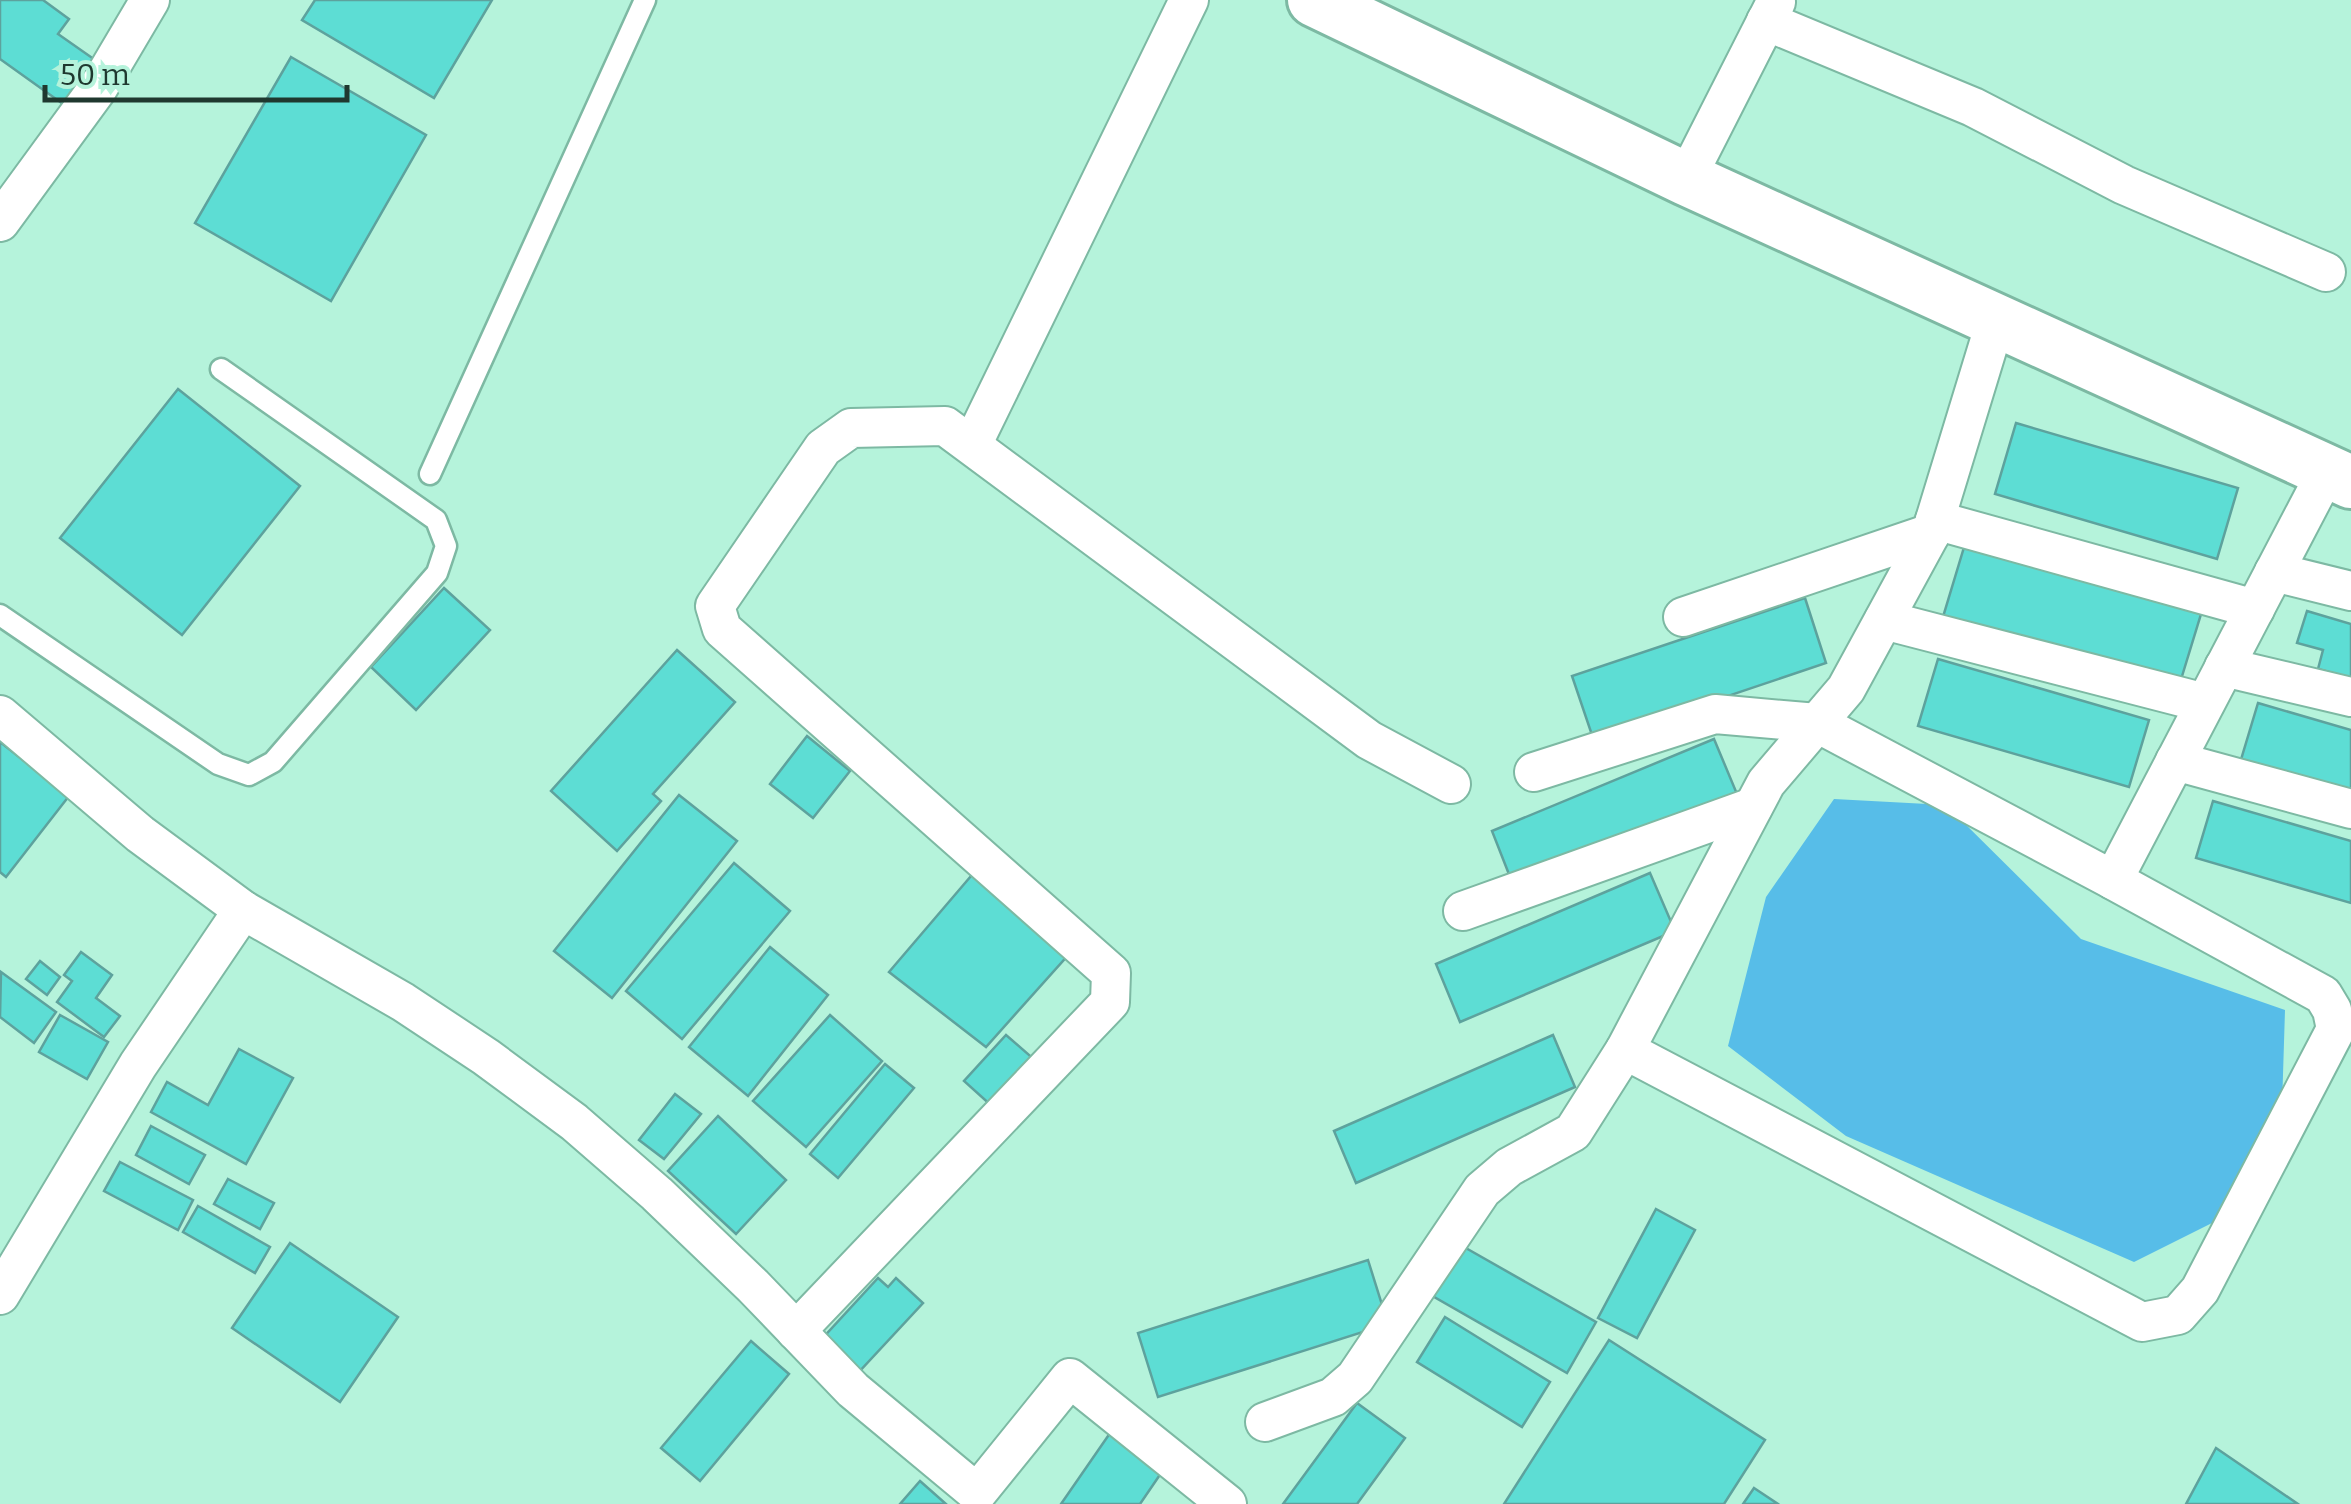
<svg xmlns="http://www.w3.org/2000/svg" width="2351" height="1504" viewBox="0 0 2351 1504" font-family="Bitter,serif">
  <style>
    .water { fill: #57bde8 }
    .building { fill: #5dddd4; stroke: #5da29d; stroke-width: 2.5 }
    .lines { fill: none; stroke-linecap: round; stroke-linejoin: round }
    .lane-casing { stroke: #7db9a3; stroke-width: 25 }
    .street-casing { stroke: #7db9a3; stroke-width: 42 }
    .secondary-casing { stroke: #7db9a3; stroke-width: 58 }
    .lane { stroke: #fff; stroke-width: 20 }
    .street { stroke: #fff; stroke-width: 38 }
    .secondary { stroke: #fff; stroke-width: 52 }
  </style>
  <rect width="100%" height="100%" fill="#b5f3db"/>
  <polygon class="water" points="1834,799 1946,805 2081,939 2285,1010 2282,1107 2230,1214 2134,1262 1846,1136 1728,1046 1766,897"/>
  <g class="building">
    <polygon points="0,0 43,0 69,19 58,34 108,69 77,114 0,59"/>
    <polygon points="315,0 492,0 434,98 302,20"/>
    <polygon points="291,57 426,135 331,301 195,223"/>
    <polygon points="178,389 300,486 182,635 60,538"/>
    <polygon points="2016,423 2238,488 2217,559 1995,494"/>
    <polygon points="1965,544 2201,614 2179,686 1943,617"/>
    <polygon points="444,588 490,630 416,710 371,667"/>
    <polygon points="1805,598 1826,663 1594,741 1572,676"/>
    <polygon points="2307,611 2351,624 2351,678 2318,669 2323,650 2297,643"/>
    <polygon points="677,650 735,702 653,794 661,801 617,851 551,791"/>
    <polygon points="1938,659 2149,720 2129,787 1918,726"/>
    <polygon points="2258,703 2351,730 2351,795 2240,763"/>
    <polygon points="807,736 850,771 813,818 770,784"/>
    <polygon points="1714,739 1737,794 1514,887 1492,831"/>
    <polygon points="0,742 69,796 6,877 0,872"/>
    <polygon points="679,795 737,841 612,998 554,951"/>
    <polygon points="2213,801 2351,841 2351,903 2196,858"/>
    <polygon points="734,863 790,911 682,1039 626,991"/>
    <polygon points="977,869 1070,953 986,1047 889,972"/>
    <polygon points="1650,873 1675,931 1460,1022 1436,964"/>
    <polygon points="770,947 828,995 748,1096 689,1047"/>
    <polygon points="81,952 112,975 96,998 120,1016 104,1037 57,1002 72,981 64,975"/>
    <polygon points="40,961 60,977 47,995 26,979"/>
    <polygon points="1,972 56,1012 34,1043 0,1017"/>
    <polygon points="60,1015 108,1042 87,1079 39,1052"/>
    <polygon points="830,1015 882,1061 806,1147 753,1101"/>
    <polygon points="1006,1035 1036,1061 994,1108 964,1081"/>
    <polygon points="1553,1035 1575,1087 1356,1183 1334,1131"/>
    <polygon points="239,1049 293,1078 246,1164 151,1112 167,1082 208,1105"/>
    <polygon points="885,1064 914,1088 838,1178 810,1154"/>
    <polygon points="675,1094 701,1114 664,1159 639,1140"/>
    <polygon points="718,1116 786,1180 736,1234 668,1171"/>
    <polygon points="151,1126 205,1155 189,1184 136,1155"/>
    <polygon points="120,1162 193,1200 178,1230 104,1191"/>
    <polygon points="228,1179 274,1203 260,1229 214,1204"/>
    <polygon points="198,1206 270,1247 255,1273 183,1232"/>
    <polygon points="1656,1209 1695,1230 1637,1338 1598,1318"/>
    <polygon points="290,1243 398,1317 340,1402 232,1328"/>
    <polygon points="1457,1243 1596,1322 1567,1373 1429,1294"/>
    <polygon points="1368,1260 1388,1324 1158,1397 1138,1333"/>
    <polygon points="878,1278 888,1287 896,1278 923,1303 857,1374 820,1341"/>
    <polygon points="1445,1317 1550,1382 1522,1427 1417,1362"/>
    <polygon points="1609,1340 1765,1440 1724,1504 1504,1504"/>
    <polygon points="751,1341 789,1374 700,1481 661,1448"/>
    <polygon points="1357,1403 1405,1438 1357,1504 1283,1504"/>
    <polygon points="1117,1423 1170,1460 1140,1504 1061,1504"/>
    <polygon points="2216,1448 2298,1504 2186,1504"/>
    <polygon points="920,1481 946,1504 900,1504"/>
    <polygon points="1754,1488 1778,1504 1743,1504"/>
  </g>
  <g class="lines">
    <defs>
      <g id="lane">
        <polyline points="430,474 645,0"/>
        <polyline points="0,615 218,764 249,775 273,762 437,573 446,546 436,520 221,369"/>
      </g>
      <g id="street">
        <polyline points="1766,21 1973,107 2124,185 2326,272"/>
        <polyline points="1686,179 1776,2"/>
        <polyline points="0,222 98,88 150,0"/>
        <polyline points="1996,320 1931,533 1846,689 1766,783 1625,1050 2142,1322 2178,1315 2200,1290 2336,1029 2332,1010 2323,995 2113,880 2327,471"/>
        <polyline points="972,445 1189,0"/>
        <polyline points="1935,520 2255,609"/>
        <polyline points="2274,572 2351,591"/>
        <polyline points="1683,617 1931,533"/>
        <polyline points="1884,620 2205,703"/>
        <polyline points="2224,667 2351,697"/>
        <polyline points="0,715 140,834 243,910 403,1002 486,1057 574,1122 657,1194 753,1286 853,1390 977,1493 1070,1378 1227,1504"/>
        <polyline points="2175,761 2351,809"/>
        <polyline points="1534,772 1715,714 1817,723 2113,880"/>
        <polyline points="1463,911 1753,807"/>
        <polyline points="0,1295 138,1065 243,910"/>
        <polyline points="796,1331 1110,1002 1111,973 722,629 715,606 823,448 851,428 945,426 1369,740 1451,784"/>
        <polyline points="1265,1422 1333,1397 1355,1378 1482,1190 1509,1167 1573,1132 1625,1050"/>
      </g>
      <polyline id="secondary" points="1314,0 1686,179 2351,482"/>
    </defs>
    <use href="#lane" class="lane-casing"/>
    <use href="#street" class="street-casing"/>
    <use href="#secondary" class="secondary-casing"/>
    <use href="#lane" class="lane"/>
    <use href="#street" class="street"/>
    <use href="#secondary" class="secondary"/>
  </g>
  <path d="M45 85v15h302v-15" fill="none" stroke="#1f382f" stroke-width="5"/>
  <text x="60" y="85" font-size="30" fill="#1f382f" stroke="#b5f3db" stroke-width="8" paint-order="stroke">50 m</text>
</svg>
